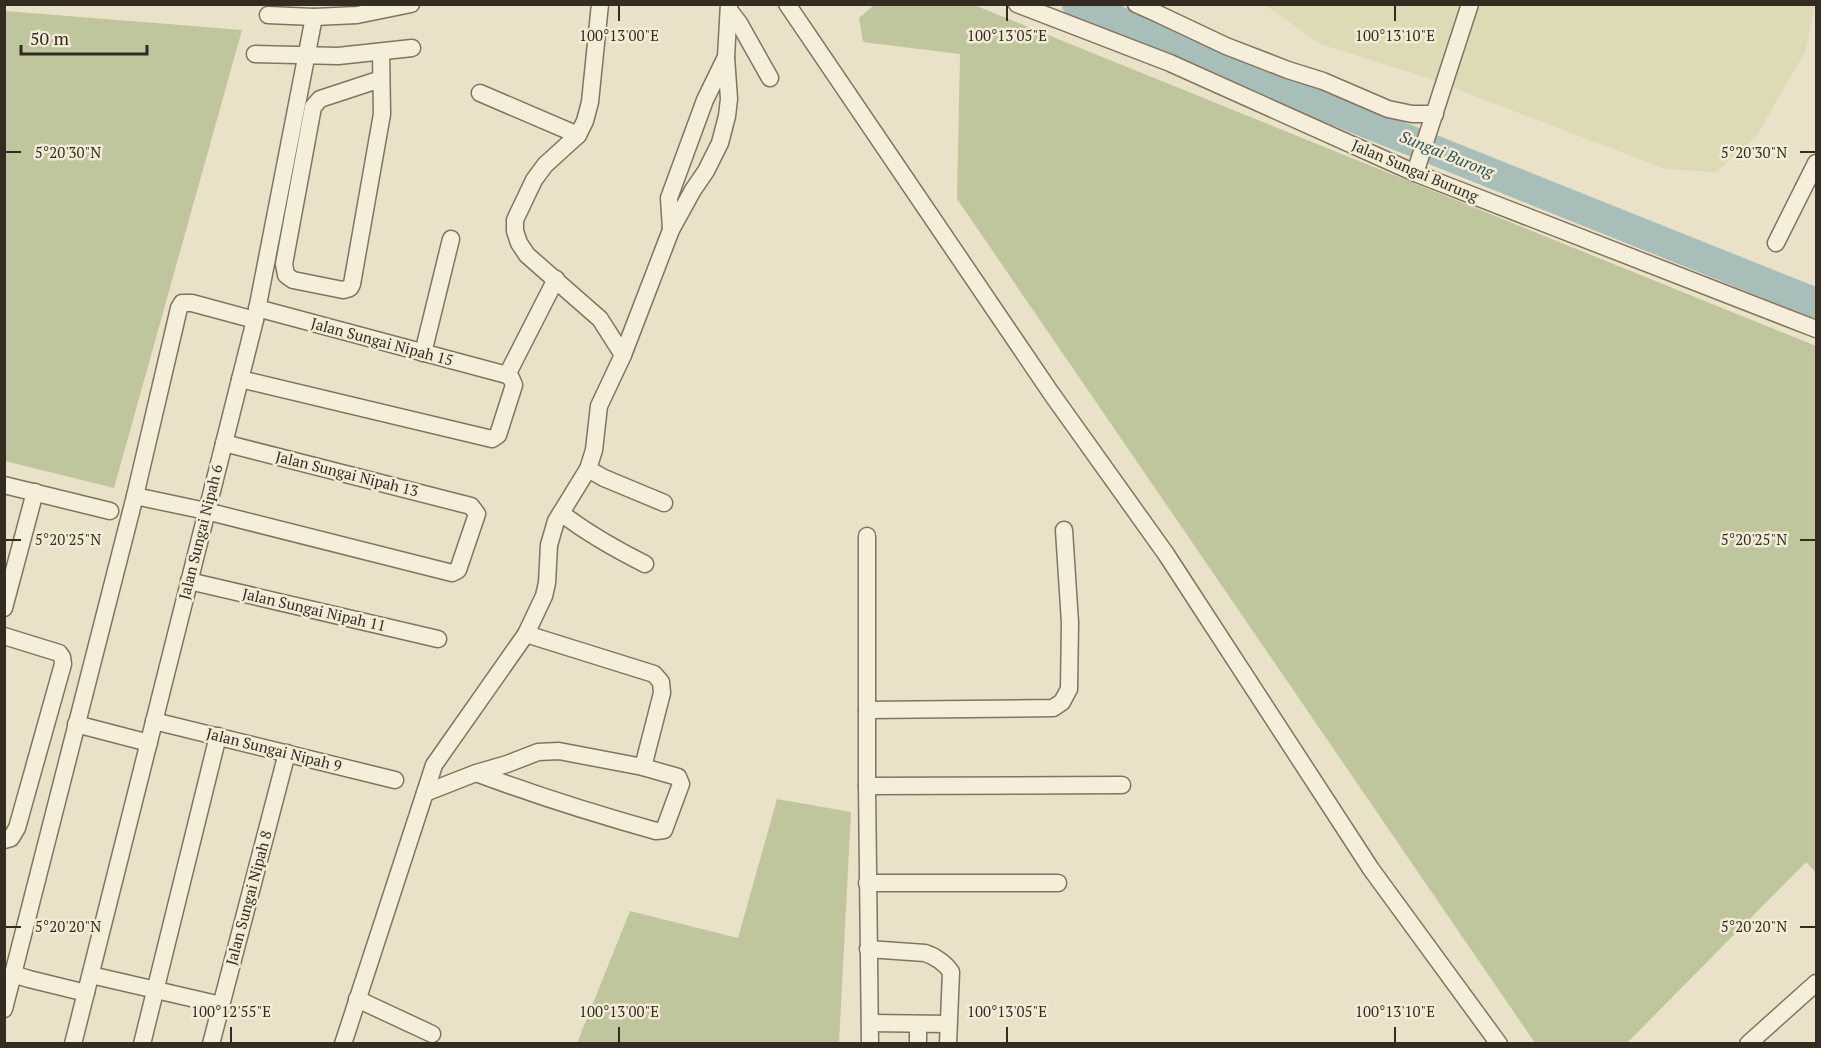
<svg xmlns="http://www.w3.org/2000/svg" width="1821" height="1048" viewBox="0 0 1821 1048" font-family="'PT Serif',serif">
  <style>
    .farmland { fill: #dedab6 }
    .green { fill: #bfc69d }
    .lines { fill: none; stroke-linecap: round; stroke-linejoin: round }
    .river { stroke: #a8beb9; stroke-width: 30 }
    .minor-casing { stroke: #83745f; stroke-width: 19 }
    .minor { stroke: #f5eeda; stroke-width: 16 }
    .ticks { fill: none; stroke: #352c21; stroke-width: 2 }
    .labels { text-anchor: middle; stroke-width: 5; stroke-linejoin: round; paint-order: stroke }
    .street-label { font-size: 15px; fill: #352c21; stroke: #f2ebd6 }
    .water-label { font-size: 16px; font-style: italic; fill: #325353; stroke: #f2ebd6 }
    .ticks-label { font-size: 15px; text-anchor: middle; fill: #352c21; stroke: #f2ebd6; stroke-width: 5; stroke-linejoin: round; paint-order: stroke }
  </style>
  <rect width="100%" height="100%" fill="#e9e1c8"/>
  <polygon class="farmland" points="1265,5 1815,5 1805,52 1756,137 1716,172 1665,169 1428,78 1320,44"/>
  <g class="green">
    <polygon points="874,5 974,5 1816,346 1816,873 1806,862 1627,1043 1535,1043 957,199 960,54 863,42 859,18"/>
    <polygon points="5,11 242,30 114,488 5,461"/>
    <polygon points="777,799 851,812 839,1043 577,1043 630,911 738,938"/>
  </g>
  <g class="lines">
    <polyline class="river" points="1077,4 1359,120 1816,303"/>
    <defs>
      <g id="minor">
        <polyline points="600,4 590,102 585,121 578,135 545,165 534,180 515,220 515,231 519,243 527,255 600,319 623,355"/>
        <polyline points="787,4 1051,393 1166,554 1371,869 1499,1044"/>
        <polyline points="1017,4 1170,63 1415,173 1816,329"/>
        <polyline points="1136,4 1154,12 1226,46 1288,70 1323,81 1388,109 1412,114 1435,114"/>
        <polyline points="729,10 739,23 770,78"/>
        <polyline points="268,15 314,17 357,15 411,4"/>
        <polyline points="381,52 382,114 352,284 350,288 343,290 293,280 286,275 284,264 313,107 320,99 381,79"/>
        <polyline points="255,54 338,56 412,48"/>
        <polyline points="480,93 578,135"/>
        <polyline points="1415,173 1470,4"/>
        <polyline points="671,229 669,198 705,100 726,57"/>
        <polyline points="1776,243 1816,163"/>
        <polyline points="423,353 451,239"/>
        <polyline points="507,375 556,279"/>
        <polyline points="240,379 492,439 498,435 514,385 511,378 507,375 257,308"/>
        <polyline points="588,469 604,478 664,503"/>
        <polyline points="4,485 110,511"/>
        <polyline points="135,496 206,511 452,573 458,570 477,514 471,506 224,443"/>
        <path d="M561,513C587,533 615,549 645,564"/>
        <polyline points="867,536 867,786 870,1044"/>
        <polyline points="189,581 438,639"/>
        <polyline points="4,608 35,492"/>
        <polyline points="526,634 654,674 661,682 662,693 643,767"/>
        <polyline points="4,636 59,653 62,657 63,664 17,828 11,838 4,840"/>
        <polyline points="867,710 1053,708 1062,702 1069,689 1070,623 1064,530"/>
        <polyline points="154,721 395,780"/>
        <polyline points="76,724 149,743"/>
        <polyline points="867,786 1122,785"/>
        <path d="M425,793L476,773L507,764L538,752L559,751L643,767L678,777L681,784L664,830L656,831C595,814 535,795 476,773"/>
        <polyline points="867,883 1058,883"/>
        <path d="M868,949L925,953C935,956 946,964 951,972L948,1044"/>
        <polyline points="13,974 135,496 179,308 182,303 192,303 255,320"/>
        <polyline points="91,975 221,1005"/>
        <polyline points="357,999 432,1034"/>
        <polyline points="4,1009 13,974 29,979 86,993"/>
        <polyline points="870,1023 948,1024"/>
        <polyline points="73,1044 255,320 314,17"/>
        <polyline points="142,1044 218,736"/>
        <polyline points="211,1044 287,753"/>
        <polyline points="343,1044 434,765 526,634 544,596 547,583 549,545 556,521 588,469 594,450 599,406 623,355 671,230 693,190 706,171 720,143 727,116 729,99 726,57 729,4"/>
        <polyline points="918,1044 918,1024"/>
        <polyline points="1748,1044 1816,983"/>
      </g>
    </defs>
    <use href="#minor" class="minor-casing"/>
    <use href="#minor" class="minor"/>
  </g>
  <path class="ticks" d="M619,6V21M1007,6V21M1395,6V21M6,152H21M1800,152H1815M6,540H21M1800,540H1815M6,927H21M1800,927H1815M231,1027V1042M619,1027V1042M1007,1027V1042M1395,1027V1042"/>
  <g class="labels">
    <g class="street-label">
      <text transform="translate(1415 171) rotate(23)" y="5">Jalan Sungai Burung</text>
      <text transform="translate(382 342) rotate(15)" y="5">Jalan Sungai Nipah 15</text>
      <text transform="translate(347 474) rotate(14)" y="5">Jalan Sungai Nipah 13</text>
      <text transform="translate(201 532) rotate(-76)" y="5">Jalan Sungai Nipah 6</text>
      <text transform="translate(314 610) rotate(13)" y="5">Jalan Sungai Nipah 11</text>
      <text transform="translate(274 750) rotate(14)" y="5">Jalan Sungai Nipah 9</text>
      <text transform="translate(249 898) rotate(-75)" y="5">Jalan Sungai Nipah 8</text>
    </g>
    <g class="water-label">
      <text transform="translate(1447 154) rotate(22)" y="6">Sungai Burong</text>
    </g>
  </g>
  <g class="ticks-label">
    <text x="619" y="41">100°13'00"E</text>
    <text x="1007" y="41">100°13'05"E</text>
    <text x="1395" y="41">100°13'10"E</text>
    <text x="68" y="158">5°20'30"N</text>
    <text x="1754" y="158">5°20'30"N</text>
    <text x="68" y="545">5°20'25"N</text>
    <text x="1754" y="545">5°20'25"N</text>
    <text x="68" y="932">5°20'20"N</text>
    <text x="1754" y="932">5°20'20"N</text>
    <text x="231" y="1017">100°12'55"E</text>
    <text x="619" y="1017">100°13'00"E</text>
    <text x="1007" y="1017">100°13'05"E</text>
    <text x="1395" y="1017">100°13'10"E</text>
  </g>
  <rect width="1821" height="1048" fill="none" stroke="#352c21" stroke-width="12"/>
  <path d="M21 45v9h126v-9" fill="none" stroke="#352c21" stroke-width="3"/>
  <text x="30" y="45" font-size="18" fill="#352c21" stroke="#f2ebd6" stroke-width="4.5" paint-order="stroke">50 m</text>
</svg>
